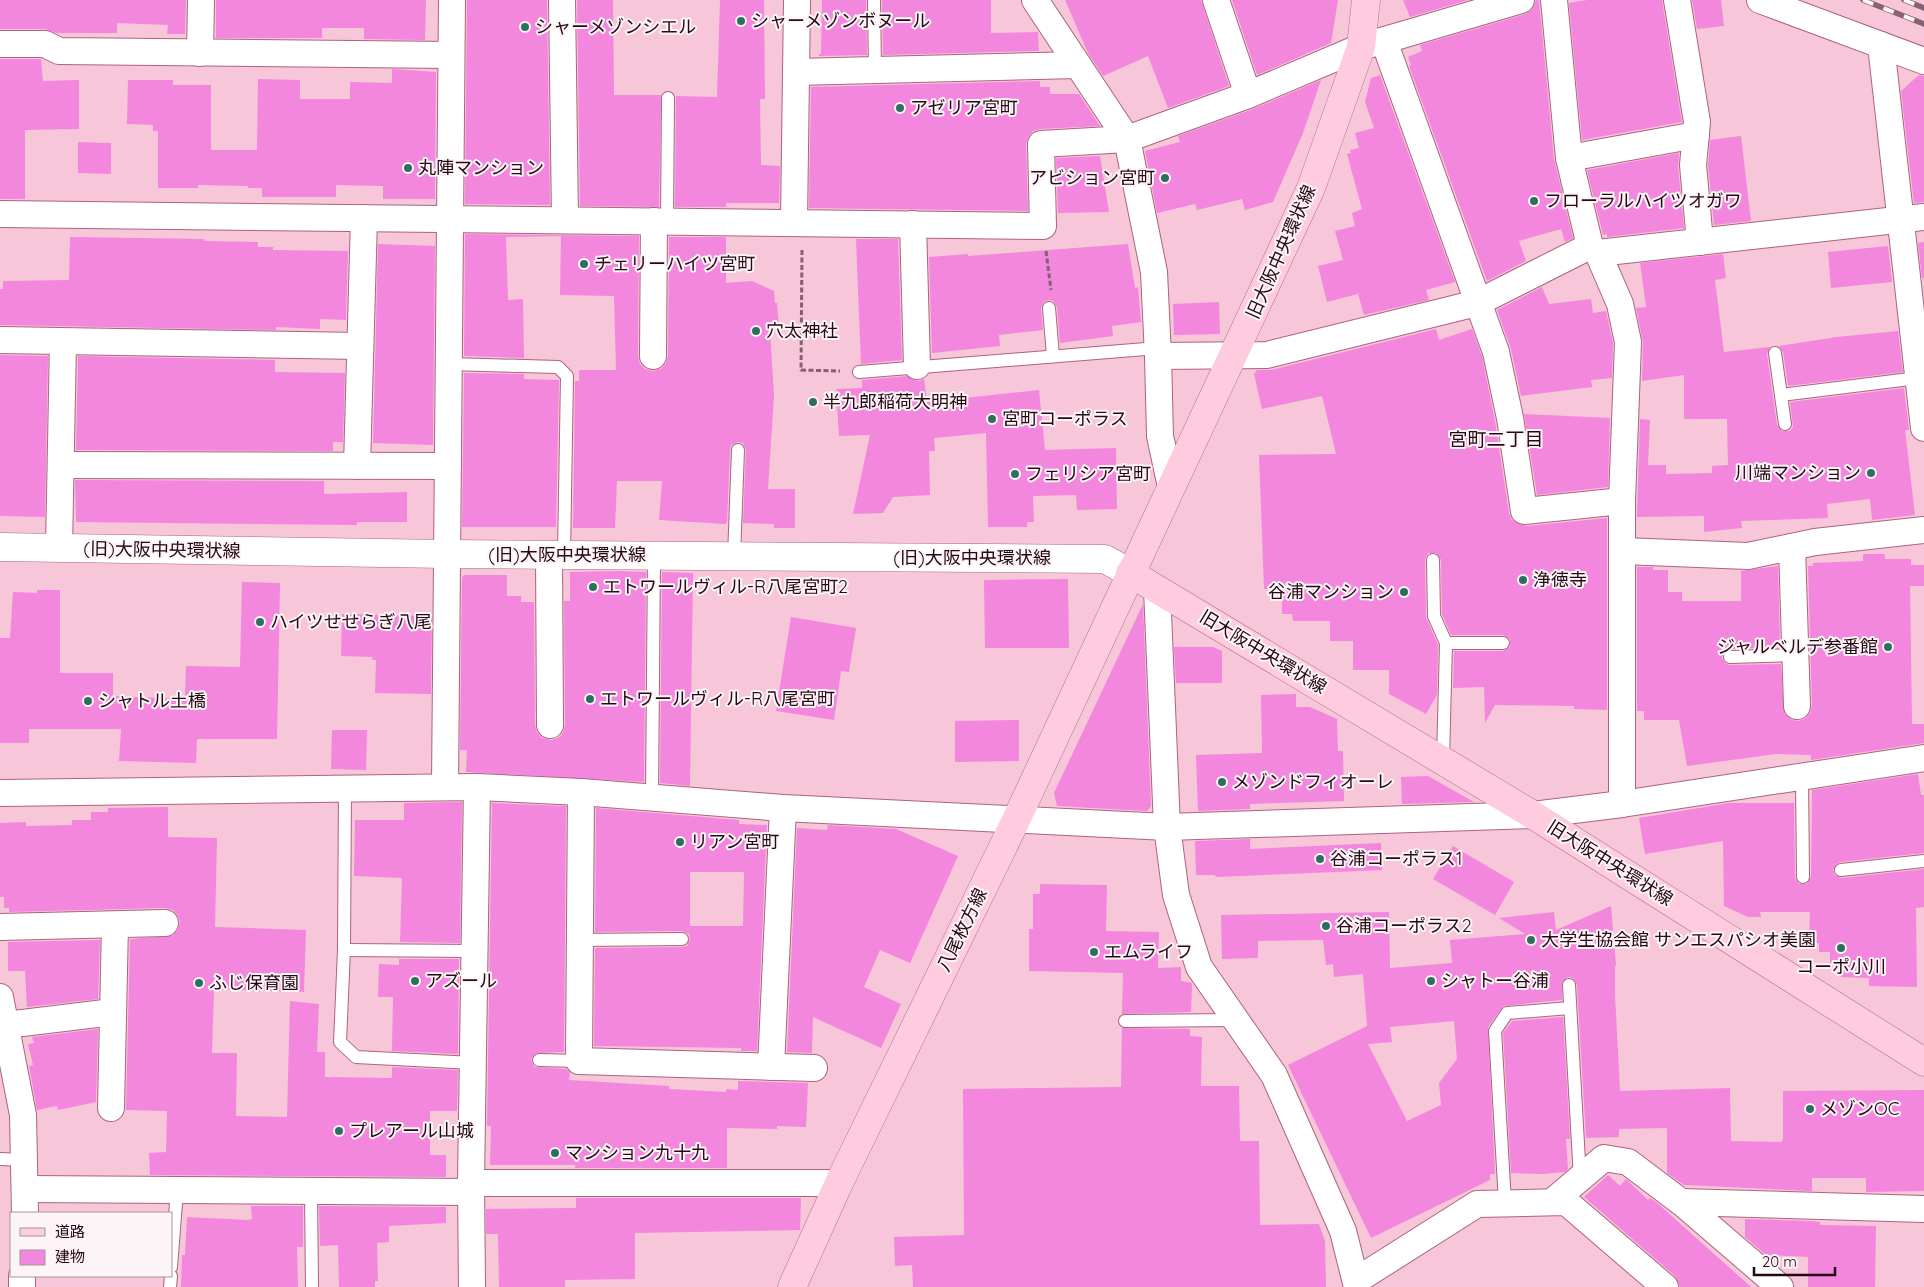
<svg xmlns="http://www.w3.org/2000/svg" width="1924" height="1287" viewBox="0 0 1924 1287" font-family="Quicksand,'Noto Sans JP',sans-serif">
  <style>
    .building { fill: #f287dd; fill-rule: evenodd }
    .lines { fill: none; stroke-linecap: round; stroke-linejoin: round }
    .service-casing { stroke: #ac6381; stroke-width: 14 }
    .minor-casing { stroke: #ac6381; stroke-width: 28 }
    .tertiary-casing { stroke: #ac6381; stroke-width: 29 }
    .primary-casing { stroke: #b1718b; stroke-width: 29 }
    .path { stroke: #866070; stroke-width: 3; stroke-dasharray: 5 2.5; stroke-linecap: butt }
    .service { stroke: #fff; stroke-width: 12 }
    .minor { stroke: #fff; stroke-width: 26 }
    .tertiary { stroke: #fff; stroke-width: 28 }
    .primary { stroke: #fecbdf; stroke-width: 28 }
    .rail-casing { stroke: #886271; stroke-width: 5.5 }
    .rail { stroke: #fdf4f7; stroke-width: 4; stroke-dasharray: 11; stroke-linecap: butt }
    .poi-dot { fill: #2d6f5f; stroke: #fdf4f7; stroke-width: 2 }
    .labels { text-anchor: middle; stroke-width: 4; stroke-linejoin: round; paint-order: stroke }
    .poi-label { font-size: 18px; fill: #240815; stroke: #fdf4f7; text-anchor: start }
    .street-label { font-size: 18px; fill: #240815; stroke: #fdf4f7 }
    .neighbourhood-label { font-size: 19px; fill: #240815; stroke: #fdf4f7 }
  </style>
  <rect width="100%" height="100%" fill="#f7c6d8"/>
  <g class="building">
    <polygon points="0,0 186,0 185,34 167,34 168,25 117,23 117,33 56,33 45,29 0,29"/>
    <polygon points="216,0 426,0 425,40 364,39 364,28 322,28 322,38 216,38"/>
    <polygon points="467,0 547,0 550,205 465,204"/>
    <polygon points="577,0 613,0 614,95 661,95 659,207 580,206"/>
    <polygon points="720,0 764,0 765,99 760,99 761,165 780,166 779,203 726,203 726,207 675,207 676,96 717,97"/>
    <polygon points="822,0 866,0 867,55 819,56 819,54 821,54"/>
    <polygon points="882,0 991,0 991,33 1038,32 1039,51 883,55"/>
    <polygon points="1065,0 1201,0 1229,86 1168,108 1148,56 1103,76 1088,53"/>
    <polygon points="1232,0 1338,0 1331,43 1257,75"/>
    <polygon points="1403,0 1468,0 1410,17"/>
    <polygon points="1536,0 1539,0 1554,159 1573,238 1565,242 1561,229 1519,241 1526,261 1487,281 1409,66 1411,65 1408,57 1422,51 1420,45 1526,14 1532,10"/>
    <polygon points="1587,0 1662,0 1682,122 1582,140 1569,3"/>
    <polygon points="1692,0 1721,0 1724,26 1697,29"/>
    <polygon points="0,59 41,59 43,81 79,80 79,129 25,130 25,199 0,199"/>
    <polygon points="392,69 436,72 435,199 383,199 383,186 336,185 336,197 262,197 262,188 248,188 248,186 198,185 198,188 158,188 158,131 153,131 153,125 127,124 128,80 173,80 173,85 211,85 211,150 257,150 258,79 300,80 300,99 350,99 350,82 392,83"/>
    <polygon points="1380,75 1455,282 1426,290 1429,300 1364,315 1358,294 1327,302 1318,266 1343,260 1335,231 1355,226 1352,213 1362,209 1347,154 1351,153 1350,150 1359,148 1355,133 1374,128 1365,102 1371,78"/>
    <polygon points="1919,75 1924,76 1924,202 1914,203 1901,91"/>
    <polygon points="1321,80 1303,133 1273,202 1245,210 1242,199 1197,210 1195,204 1157,213 1145,151 1180,142 1178,136 1253,109"/>
    <polygon points="1040,81 1040,87 1050,87 1050,94 1079,94 1100,126 1040,129 1033,131 1028,137 1026,144 1028,211 809,208 811,87"/>
    <polygon points="1741,136 1751,221 1714,225 1708,165 1710,140"/>
    <polygon points="78,142 111,143 111,174 78,173"/>
    <polygon points="1679,153 1678,166 1684,228 1607,237 1607,234 1603,235 1587,170"/>
    <polygon points="1100,156 1109,212 1058,213 1056,158"/>
    <polygon points="465,234 639,236 638,356 640,364 645,369 652,371 661,369 666,363 668,356 669,237 726,237 726,283 752,281 774,291 775,303 777,303 779,330 770,331 774,395 768,489 795,489 795,528 774,528 774,524 743,523 746,450 743,443 738,442 731,445 730,450 727,522 725,524 659,520 662,481 617,481 615,528 573,528 575,381 579,381 579,370 616,370 614,296 560,295 561,236 506,237 508,300 523,299 524,358 464,356"/>
    <polygon points="70,237 204,239 204,241 258,242 258,247 273,247 273,250 348,251 346,320 320,319 320,329 276,327 276,330 0,325 0,289 3,289 3,281 69,280"/>
    <polygon points="856,239 898,239 902,360 861,364"/>
    <polygon points="1924,242 1924,278 1922,278 1918,243"/>
    <polygon points="378,244 435,246 433,445 373,443"/>
    <polygon points="1128,244 1135,288 1138,287 1141,322 1112,326 1113,336 1060,343 1057,307 1053,301 1048,300 1044,302 1041,308 1043,330 999,335 1000,346 932,353 929,257 968,254 968,256"/>
    <polygon points="1888,246 1892,282 1831,288 1828,252"/>
    <polygon points="1723,254 1726,278 1715,280 1724,352 1770,347 1767,354 1777,425 1782,431 1790,431 1793,427 1790,402 1904,388 1909,430 1905,430 1915,515 1872,520 1870,499 1827,504 1828,518 1741,521 1742,528 1704,532 1704,516 1637,517 1640,419 1650,420 1648,465 1666,465 1666,474 1712,473 1712,466 1728,465 1727,419 1684,419 1684,375 1642,381 1643,342 1636,308 1646,307 1640,263"/>
    <polygon points="1542,287 1549,304 1591,299 1593,313 1606,311 1613,343 1612,378 1591,380 1592,387 1521,396 1511,349 1497,310"/>
    <polygon points="1219,302 1220,334 1174,335 1173,304"/>
    <polygon points="1436,329 1439,340 1472,329 1482,356 1495,421 1509,513 1512,520 1526,526 1607,518 1607,710 1574,709 1574,706 1495,705 1485,723 1484,687 1453,688 1454,651 1503,651 1510,647 1510,639 1503,635 1451,635 1442,614 1441,560 1436,553 1428,553 1425,560 1426,617 1438,645 1437,695 1426,714 1389,694 1389,670 1353,670 1353,641 1330,641 1330,621 1293,621 1292,614 1282,614 1282,589 1264,589 1259,455 1336,454 1322,396 1262,409 1254,374 1257,370 1271,370"/>
    <polygon points="1898,331 1903,372 1788,386 1783,352 1779,346 1837,337"/>
    <polygon points="0,355 48,356 45,517 0,516"/>
    <polygon points="78,356 275,360 275,372 345,373 343,442 333,442 333,451 76,450"/>
    <polygon points="464,373 524,374 524,379 559,380 556,527 462,527"/>
    <polygon points="907,376 917,381 924,379 927,402 1039,390 1045,450 1116,448 1117,509 1077,510 1076,495 1033,496 1034,522 1027,522 1027,527 988,527 986,433 934,438 935,451 929,451 930,495 893,497 883,513 853,514 870,435 839,436 836,389 862,388 862,380"/>
    <polygon points="1524,414 1610,418 1608,487 1537,495"/>
    <polygon points="75,480 324,481 324,494 407,492 407,522 357,522 357,525 76,522"/>
    <polygon points="1863,554 1885,554 1885,559 1911,559 1911,565 1924,565 1924,586 1910,586 1912,724 1924,724 1924,743 1811,760 1811,755 1776,754 1687,766 1679,720 1644,720 1644,711 1637,711 1637,567 1653,567 1653,570 1668,570 1668,592 1682,592 1682,601 1741,601 1741,571 1778,566 1780,647 1730,649 1723,653 1722,658 1726,664 1730,665 1781,664 1784,713 1790,719 1798,721 1804,719 1810,713 1812,706 1808,566 1813,566 1813,563 1863,561"/>
    <polygon points="621,571 646,572 644,782 466,772 467,750 460,750 462,577 465,575 507,575 507,596 521,596 521,602 534,602 535,725 537,732 542,738 551,740 558,738 563,733 565,725 564,601 570,601 570,572"/>
    <polygon points="662,572 693,573 690,786 660,783"/>
    <polygon points="1068,579 1069,648 985,648 984,580"/>
    <polygon points="242,582 280,583 277,739 197,739 196,763 119,761 121,729 29,729 29,743 0,743 0,638 10,638 13,592 37,593 37,590 60,590 60,673 113,673 113,696 185,699 186,666 240,667"/>
    <polygon points="1143,604 1151,806 1147,811 1057,806 1054,793"/>
    <polygon points="342,614 432,616 431,694 375,693 376,660 372,660 373,657 341,656"/>
    <polygon points="791,617 856,628 849,672 841,671 834,720 776,711"/>
    <polygon points="1174,647 1213,647 1222,651 1222,683 1176,683"/>
    <polygon points="1296,694 1296,707 1310,707 1337,719 1338,751 1343,751 1344,801 1250,804 1250,809 1198,811 1196,755 1262,753 1261,695"/>
    <polygon points="1019,720 1019,761 955,762 955,721"/>
    <polygon points="332,730 367,730 366,770 331,769"/>
    <polygon points="1918,774 1921,795 1924,795 1924,853 1840,862 1836,864 1833,870 1835,875 1842,878 1924,869 1924,907 1916,908 1917,987 1869,986 1869,978 1841,977 1841,966 1830,965 1830,952 1819,952 1819,943 1809,943 1810,912 1760,912 1761,917 1748,917 1724,906 1723,841 1645,854 1639,818 1729,803 1794,803 1795,878 1799,884 1807,884 1811,877 1812,790"/>
    <polygon points="1428,776 1435,780 1474,802 1402,804 1401,777"/>
    <polygon points="462,802 460,943 400,942 402,878 354,876 355,820 404,820 404,803"/>
    <polygon points="492,803 566,806 564,1052 536,1053 531,1059 534,1067 566,1069 570,1072 569,1080 669,1086 669,1089 726,1092 726,1089 738,1090 738,1081 808,1083 806,1127 777,1126 777,1129 727,1128 727,1168 575,1168 575,1165 490,1165 491,1126 487,1126"/>
    <polygon points="168,807 168,837 217,838 215,927 306,930 304,992 214,989 212,1053 237,1053 236,1116 287,1117 290,1001 319,1004 317,1052 325,1052 325,1077 392,1078 392,1067 458,1070 457,1111 430,1111 430,1155 446,1155 446,1177 150,1175 149,1153 166,1152 167,1111 126,1110 130,939 172,936 178,930 180,922 178,916 173,910 165,908 9,912 9,908 4,908 4,897 0,897 0,823 26,822 26,826 72,825 72,820 91,820 91,812 108,812 108,808"/>
    <path d="M596,808L739,820V824L767,825L757,1051H741V1048L594,1046L595,948L682,947L687,946L690,939L689,934L682,931L595,932ZM690,872H744L743,926H690Z"/>
    <polygon points="828,825 896,829 958,856 910,963 880,950 864,987 901,1004 881,1048 813,1017 812,1053 787,1052 797,828 827,830"/>
    <polygon points="1250,839 1250,849 1381,843 1382,870 1216,877 1215,875 1196,875 1195,841"/>
    <polygon points="1453,846 1514,882 1495,915 1433,879"/>
    <polygon points="1040,884 1107,885 1106,931 1159,932 1158,968 1181,967 1181,981 1192,983 1191,1012 1122,1014 1123,973 1029,971 1029,929 1033,929 1033,894 1040,894"/>
    <path d="M1611,906L1616,966H1615V995L1620,1091L1730,1088L1731,1141L1781,1142L1783,1139V1091L1924,1090V1191L1866,1192V1178H1812V1191L1684,1185L1667,1173V1128L1619,1129V1137L1586,1138L1577,985L1573,978L1568,977L1562,982V1000L1503,1006L1488,1027L1495,1174H1490V1180L1371,1238L1288,1065L1367,1026L1363,974L1334,977L1333,964L1326,965L1323,940L1258,941V958L1222,959L1221,915L1389,912L1390,968L1452,963L1450,940L1525,934L1499,918L1554,912L1556,930ZM1454,1021L1457,1059L1439,1083L1441,1105L1407,1121L1368,1044L1392,1042L1390,1027Z"/>
    <polygon points="100,940 98,999 27,1007 25,971 8,971 8,942"/>
    <polygon points="399,959 459,959 458,1054 392,1051 393,997 378,997 379,964 399,965"/>
    <polygon points="1563,1017 1570,1139 1566,1139 1568,1169 1565,1172 1543,1174 1511,1173 1503,1033 1512,1021"/>
    <polygon points="1122,1028 1190,1029 1190,1036 1202,1037 1201,1086 1239,1086 1240,1141 1259,1141 1260,1225 1319,1224 1325,1241 1326,1287 913,1287 912,1265 895,1266 894,1237 964,1235 963,1089 1121,1087"/>
    <polygon points="98,1029 96,1102 58,1110 57,1106 37,1110 29,1066 33,1065 28,1044 34,1043 32,1037"/>
    <polygon points="1608,1175 1620,1186 1626,1179 1648,1200 1650,1198 1656,1202 1751,1287 1680,1287 1675,1276 1584,1197"/>
    <polygon points="576,1198 801,1198 800,1230 635,1233 635,1279 565,1280 565,1287 499,1287 498,1234 486,1234 486,1209 576,1208"/>
    <polygon points="251,1206 303,1206 303,1247 297,1247 298,1287 181,1287 182,1255 185,1255 187,1217 248,1220 252,1219"/>
    <polygon points="319,1206 446,1207 446,1223 389,1226 389,1242 377,1243 378,1281 375,1281 375,1287 339,1287 338,1245 320,1246"/>
    <polygon points="1745,1219 1811,1221 1820,1222 1820,1225 1876,1226 1875,1287 1808,1287 1808,1257 1766,1255 1745,1237"/>
  </g>
  <g class="lines">
    <defs>
      <g id="service">
        <polyline points="874,0 875,70"/>
        <polyline points="667,221 668,98"/>
        <polyline points="1049,308 1053,356"/>
        <polyline points="1775,353 1785,424"/>
        <polyline points="449,364 558,367 567,376 564,555"/>
        <polyline points="859,372 1158,348"/>
        <polyline points="1781,395 1918,378"/>
        <polyline points="734,557 738,450"/>
        <polyline points="1433,560 1434,616 1446,643 1443,760"/>
        <polyline points="1446,643 1503,643"/>
        <polyline points="1730,657 1795,655"/>
        <polyline points="1802,777 1803,877"/>
        <polyline points="345,787 344,950 340,1042 356,1057 473,1063"/>
        <polyline points="652,797 654,556"/>
        <polyline points="1841,870 1924,861"/>
        <polyline points="580,940 682,939"/>
        <polyline points="344,950 474,951"/>
        <polyline points="1569,985 1580,1179"/>
        <polyline points="1125,1021 1236,1020"/>
        <polyline points="539,1060 579,1061"/>
        <polyline points="0,1159 24,1160"/>
        <polyline points="311,1191 312,1287"/>
        <polyline points="1505,1203 1495,1031 1507,1013 1570,1008"/>
        <polyline points="171,1267 177,1190"/>
        <polyline points="170,1287 171,1276"/>
      </g>
      <g id="minor">
        <polyline points="562,0 565,219"/>
        <polyline points="1035,0 1127,139 1154,272 1158,356 1267,355 1477,303 1590,246 1598,253 1924,217"/>
        <polyline points="1216,0 1248,95"/>
        <polyline points="1554,0 1569,158 1590,246"/>
        <polyline points="1677,0 1697,122 1693,165 1700,242"/>
        <polyline points="1760,0 1924,61"/>
        <polyline points="1384,41 1496,352 1510,418 1524,511 1622,501 1622,804"/>
        <polyline points="0,44 45,44 59,51 451,55"/>
        <polyline points="1881,45 1924,428"/>
        <polyline points="200,53 201,0"/>
        <polyline points="796,72 1078,65"/>
        <polyline points="1569,158 1696,135"/>
        <polyline points="0,214 1043,226 1041,144 1127,139 1248,95 1361,47 1521,0"/>
        <polyline points="794,222 797,0"/>
        <polyline points="913,224 917,366"/>
        <polyline points="1598,253 1620,304 1628,342 1622,501"/>
        <polyline points="0,340 360,346"/>
        <polyline points="653,356 654,221"/>
        <polyline points="1158,356 1160,436 1171,487"/>
        <polyline points="62,465 448,466"/>
        <polyline points="357,466 364,218"/>
        <polyline points="1792,547 1797,706"/>
        <polyline points="59,548 63,342"/>
        <polyline points="1623,551 1748,556 1815,542 1924,530"/>
        <polyline points="549,555 550,725"/>
        <polyline points="1157,589 1167,827 1176,895 1199,967 1274,1075 1343,1231 1357,1287"/>
        <polyline points="445,786 452,0"/>
        <polyline points="477,787 471,1183 839,1183"/>
        <polyline points="581,792 579,1061 814,1068"/>
        <polyline points="0,793 477,787 581,792 783,808 1167,827 1533,815 1622,804 1924,758"/>
        <polyline points="0,927 165,923"/>
        <polyline points="0,997 23,1115 25,1213"/>
        <polyline points="6,1025 113,1012"/>
        <polyline points="771,1067 783,808"/>
        <polyline points="111,1108 115,925"/>
        <polyline points="471,1183 472,1287"/>
        <polyline points="25,1189 471,1192"/>
        <polyline points="1552,1202 1604,1158 1628,1162 1681,1202 1780,1287"/>
        <polyline points="1681,1202 1924,1209"/>
        <polyline points="1357,1280 1477,1204 1566,1202 1665,1287"/>
        <polyline points="22,1287 22,1276"/>
      </g>
      <polyline id="tertiary" points="0,547 447,554 1105,559 1130,573"/>
      <g id="primary">
        <polyline points="1130,573 1533,815 1924,1062"/>
        <polyline points="792,1287 839,1183 1017,818 1311,188 1361,47 1366,0"/>
      </g>
    </defs>
    <use href="#service" class="service-casing"/>
    <use href="#minor" class="minor-casing"/>
    <use href="#tertiary" class="tertiary-casing"/>
    <use href="#primary" class="primary-casing"/>
    <g class="path">
      <polyline points="802,250 801,370 840,371"/>
      <polyline points="1046,251 1051,290"/>
    </g>
    <use href="#service" class="service"/>
    <use href="#minor" class="minor"/>
    <use href="#tertiary" class="tertiary"/>
    <use href="#primary" class="primary"/>
    <defs>
      <g id="rail">
        <polyline points="1863,0 1924,24"/>
        <polyline points="1904,0 1924,8"/>
      </g>
    </defs>
    <use href="#rail" class="rail-casing"/>
    <use href="#rail" class="rail"/>
  </g>
  <g class="poi-dot">
    <circle cx="741" cy="21" r="5"/>
    <circle cx="525" cy="27" r="5"/>
    <circle cx="900" cy="108" r="5"/>
    <circle cx="408" cy="168" r="5"/>
    <circle cx="1165" cy="178" r="5"/>
    <circle cx="1534" cy="201" r="5"/>
    <circle cx="584" cy="264" r="5"/>
    <circle cx="756" cy="331" r="5"/>
    <circle cx="813" cy="402" r="5"/>
    <circle cx="992" cy="419" r="5"/>
    <circle cx="1871" cy="473" r="5"/>
    <circle cx="1015" cy="474" r="5"/>
    <circle cx="1523" cy="580" r="5"/>
    <circle cx="593" cy="587" r="5"/>
    <circle cx="1404" cy="592" r="5"/>
    <circle cx="260" cy="622" r="5"/>
    <circle cx="1888" cy="647" r="5"/>
    <circle cx="590" cy="699" r="5"/>
    <circle cx="88" cy="701" r="5"/>
    <circle cx="1222" cy="782" r="5"/>
    <circle cx="680" cy="842" r="5"/>
    <circle cx="1320" cy="859" r="5"/>
    <circle cx="1326" cy="926" r="5"/>
    <circle cx="1531" cy="940" r="5"/>
    <circle cx="1841" cy="948" r="5"/>
    <circle cx="1094" cy="952" r="5"/>
    <circle cx="415" cy="981" r="5"/>
    <circle cx="1431" cy="981" r="5"/>
    <circle cx="199" cy="983" r="5"/>
    <circle cx="1810" cy="1109" r="5"/>
    <circle cx="339" cy="1131" r="5"/>
    <circle cx="555" cy="1153" r="5"/>
  </g>
  <g class="labels">
    <g class="poi-label">
      <text x="751" y="27">シャーメゾンボヌール</text>
      <text x="535" y="33">シャーメゾンシエル</text>
      <text x="910" y="114">アゼリア宮町</text>
      <text x="418" y="174">丸陣マンション</text>
      <text x="1155" y="184" text-anchor="end">アビション宮町</text>
      <text x="1544" y="207">フローラルハイツオガワ</text>
      <text x="594" y="270">チェリーハイツ宮町</text>
      <text x="766" y="337">穴太神社</text>
      <text x="823" y="408">半九郎稲荷大明神</text>
      <text x="1002" y="425">宮町コーポラス</text>
      <text x="1861" y="479" text-anchor="end">川端マンション</text>
      <text x="1025" y="480">フェリシア宮町</text>
      <text x="1533" y="586">浄徳寺</text>
      <text x="603" y="593">エトワールヴィル-R八尾宮町2</text>
      <text x="1394" y="598" text-anchor="end">谷浦マンション</text>
      <text x="270" y="628">ハイツせせらぎ八尾</text>
      <text x="1878" y="653" text-anchor="end">ジャルベルデ参番館</text>
      <text x="600" y="705">エトワールヴィル-R八尾宮町</text>
      <text x="98" y="707">シャトル土橋</text>
      <text x="1232" y="788">メゾンドフィオーレ</text>
      <text x="690" y="848">リアン宮町</text>
      <text x="1330" y="865">谷浦コーポラス1</text>
      <text x="1336" y="932">谷浦コーポラス2</text>
      <text x="1541" y="946">大学生協会館 サンエスパシオ美園</text>
      <text x="1104" y="958">エムライフ</text>
      <text x="1841" y="973" text-anchor="middle">コーポ小川</text>
      <text x="425" y="987">アズール</text>
      <text x="1441" y="987">シャトー谷浦</text>
      <text x="209" y="989">ふじ保育園</text>
      <text x="1820" y="1115">メゾンOC</text>
      <text x="349" y="1137">プレアール山城</text>
      <text x="565" y="1159">マンション九十九</text>
    </g>
    <g class="street-label">
      <text transform="translate(1281 252) rotate(-66)" y="6">旧大阪中央環状線</text>
      <text transform="translate(162 550) rotate(1)" y="6">(旧)大阪中央環状線</text>
      <text x="567" y="561">(旧)大阪中央環状線</text>
      <text x="972" y="564">(旧)大阪中央環状線</text>
      <text transform="translate(1263 652) rotate(31)" y="6">旧大阪中央環状線</text>
      <text transform="translate(1610 863) rotate(32)" y="6">旧大阪中央環状線</text>
      <text transform="translate(962 930) rotate(-64)" y="6">八尾枚方線</text>
    </g>
    <g class="neighbourhood-label">
      <text x="1496" y="446">宮町二丁目</text>
    </g>
  </g>
  <rect x="10" y="1212" width="162" height="65" fill="#fdf4f7" stroke="#a6969d"/>
  <rect x="20" y="1228" width="25" height="8" fill="#fecbdf" stroke="#a6969d"/>
  <text x="55" y="1237" font-size="15" fill="#240815">道路</text>
  <rect x="20" y="1250" width="25" height="15" fill="#f287dd" stroke="#a6969d"/>
  <text x="55" y="1262" font-size="15" fill="#240815">建物</text>
  <path d="M1754 1267v8h81v-8" fill="none" stroke="#240815" stroke-width="2.5"/>
  <text x="1762" y="1267" font-size="15" fill="#240815" stroke="#fdf4f7" stroke-width="4" paint-order="stroke">20 m</text>
</svg>
